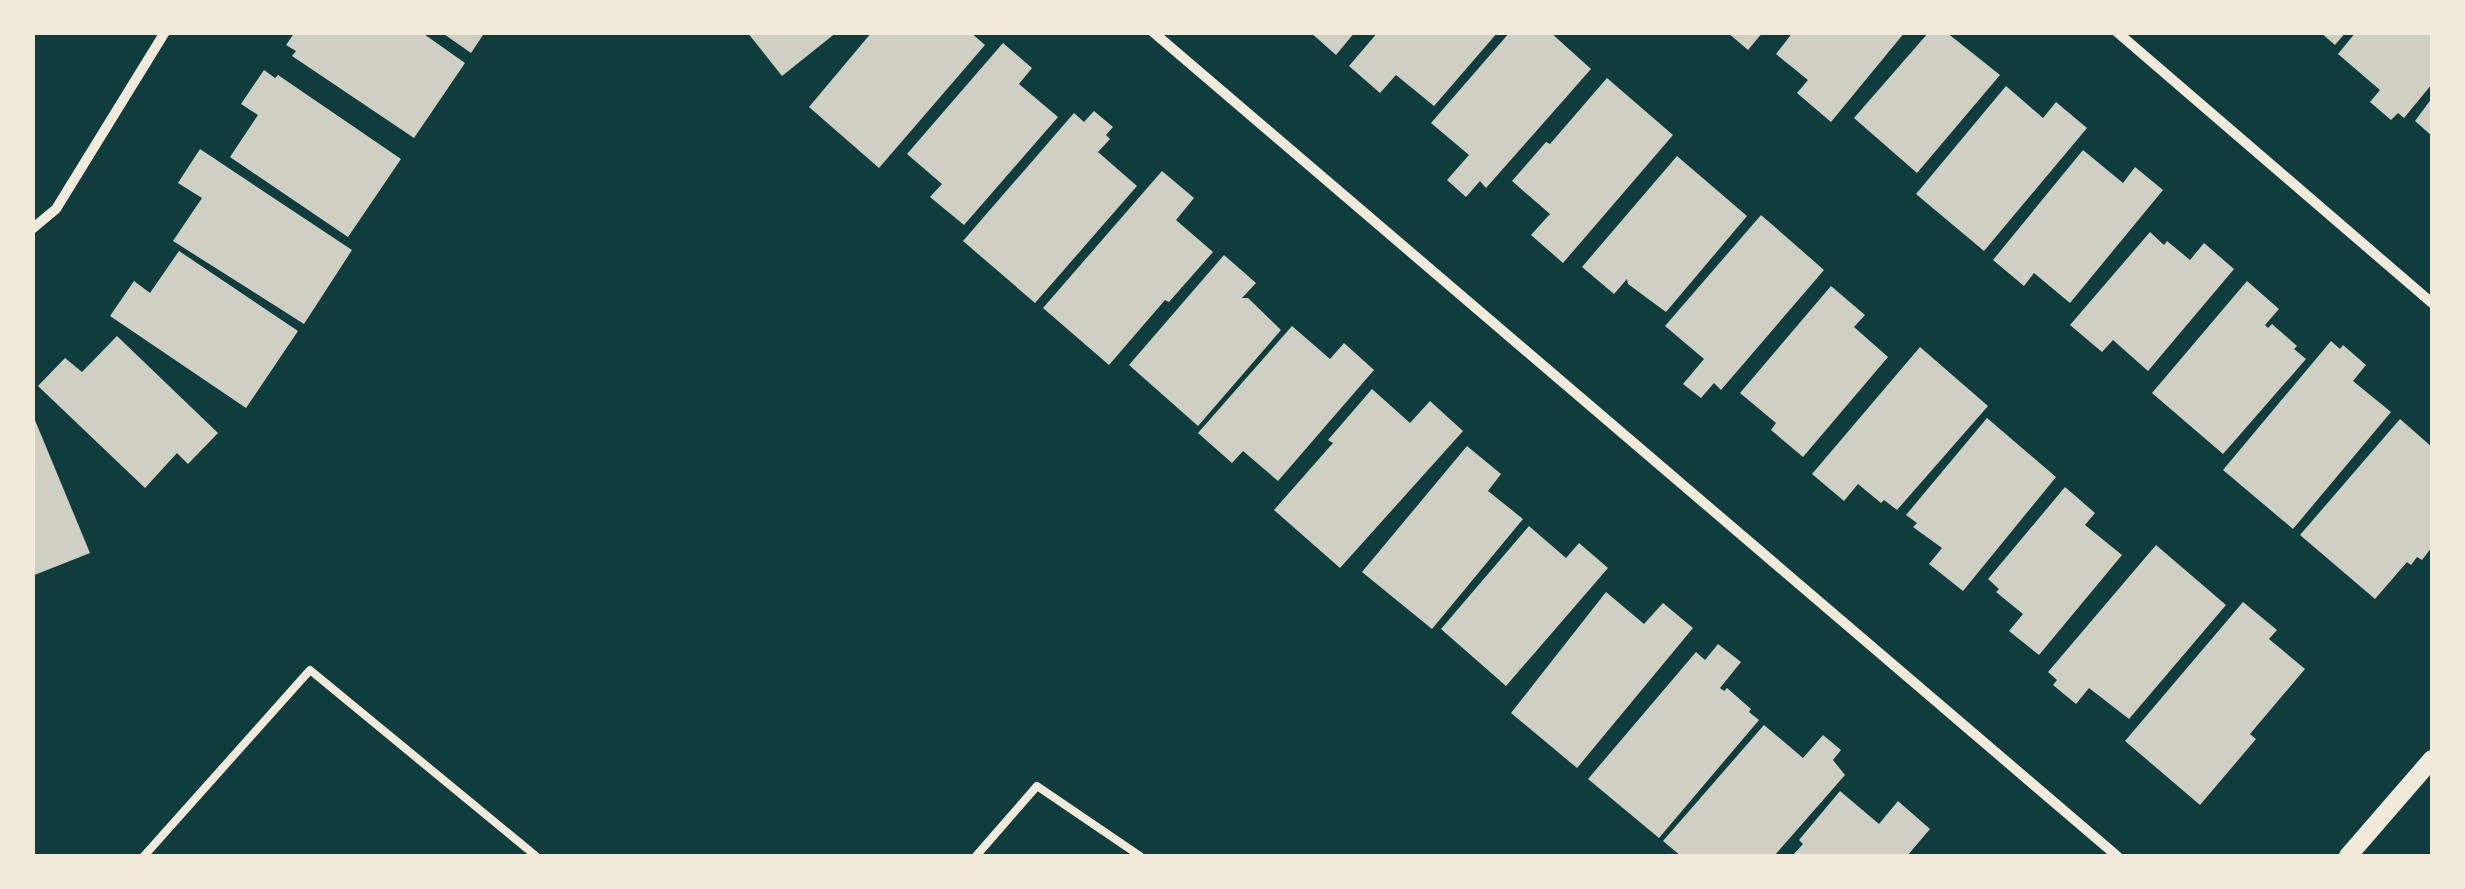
<svg xmlns="http://www.w3.org/2000/svg" width="2465" height="889" viewBox="0 0 2465 889" font-family="'Public Sans',sans-serif">
  <style>
    .building { fill: #cfcfc3 }
    .lines { fill: none; stroke-linecap: round; stroke-linejoin: round }
    .service { stroke: #f1e9da; stroke-width: 8 }
    .minor { stroke: #f1e9da; stroke-width: 10 }
    .tertiary { stroke: #f1e9da; stroke-width: 18 }
  </style>
  <rect width="100%" height="100%" fill="#0f3d3e"/>
  <g class="building">
    <polygon points="295,32 421,32 465,63 414,138 292,56 296,51 286,45"/>
    <polygon points="441,32 485,32 471,53"/>
    <polygon points="747,32 837,32 782,76"/>
    <polygon points="872,32 970,32 985,45 879,168 809,107"/>
    <polygon points="1310,32 1355,32 1336,55"/>
    <polygon points="1378,32 1498,32 1434,106 1396,75 1380,93 1349,66"/>
    <polygon points="1510,32 1550,32 1591,69 1486,188 1480,181 1466,197 1447,180 1469,155 1431,123"/>
    <polygon points="1727,32 1763,32 1748,50"/>
    <polygon points="1793,32 1905,32 1831,122 1797,93 1808,80 1776,54"/>
    <polygon points="1929,32 1946,32 2000,75 1917,173 1854,118"/>
    <polygon points="2320,32 2346,32 2335,45"/>
    <polygon points="2356,32 2432,32 2432,84 2404,118 2398,113 2391,120 2370,102 2380,90 2338,54"/>
    <polygon points="1003,43 1032,68 1019,84 1058,117 964,225 930,197 942,184 907,154"/>
    <polygon points="264,70 275,78 278,75 401,159 348,237 230,157 258,115 241,104"/>
    <polygon points="1607,78 1673,135 1563,263 1531,235 1550,214 1512,181 1546,142 1550,144"/>
    <polygon points="2006,86 2043,118 2056,102 2087,128 1984,251 1916,194"/>
    <polygon points="2432,98 2432,136 2415,121"/>
    <polygon points="1094,111 1113,127 1106,135 1110,139 1098,152 1137,186 1035,303 963,241 1074,113 1084,122"/>
    <polygon points="200,149 352,250 304,324 173,241 202,198 178,183"/>
    <polygon points="2083,150 2123,183 2135,167 2163,190 2070,303 2034,273 2024,286 1993,260"/>
    <polygon points="1677,156 1747,216 1666,312 1628,284 1627,279 1614,294 1582,267"/>
    <polygon points="1162,171 1194,198 1176,220 1213,252 1169,302 1165,300 1109,365 1043,308"/>
    <polygon points="1761,215 1824,270 1721,390 1714,383 1701,398 1683,384 1704,359 1665,326"/>
    <polygon points="2150,232 2164,245 2167,241 2190,260 2204,243 2234,269 2148,371 2113,340 2102,352 2070,325"/>
    <polygon points="179,251 298,331 246,408 110,316 134,281 150,293"/>
    <polygon points="1224,255 1256,283 1242,298 1248,298 1281,330 1198,426 1129,365"/>
    <polygon points="2247,281 2279,309 2265,325 2268,328 2272,324 2297,346 2294,349 2306,359 2223,454 2152,393"/>
    <polygon points="1831,286 1865,315 1854,327 1888,357 1803,457 1771,430 1776,423 1740,393"/>
    <polygon points="1292,326 1330,359 1344,343 1374,370 1278,481 1243,451 1232,463 1198,433"/>
    <polygon points="117,336 218,433 188,464 177,453 145,488 38,386 65,358 82,372"/>
    <polygon points="2331,341 2340,349 2343,345 2366,365 2353,381 2391,412 2293,529 2223,470"/>
    <polygon points="1920,347 1988,406 1897,510 1884,500 1881,503 1858,484 1844,501 1812,474"/>
    <polygon points="1372,389 1410,423 1430,401 1463,431 1340,568 1274,510 1333,443 1328,440"/>
    <polygon points="32,413 90,553 32,576"/>
    <polygon points="1987,418 2056,477 1963,591 1929,564 1942,548 1913,527 1917,523 1906,515"/>
    <polygon points="2400,419 2432,447 2432,547 2422,560 2417,557 2411,565 2407,562 2375,599 2300,535"/>
    <polygon points="1467,446 1501,474 1488,491 1523,519 1432,629 1362,572"/>
    <polygon points="2065,487 2095,513 2085,525 2122,555 2039,655 2009,631 2023,614 1996,592 1999,589 1988,579"/>
    <polygon points="1529,526 1566,558 1579,543 1608,568 1506,686 1441,629"/>
    <polygon points="2156,545 2226,605 2129,719 2089,688 2076,704 2053,685 2057,680 2048,672"/>
    <polygon points="1606,592 1644,624 1663,603 1693,628 1577,768 1511,713"/>
    <polygon points="2243,602 2277,630 2269,639 2305,669 2250,734 2256,739 2200,805 2125,741"/>
    <polygon points="1718,644 1741,662 1720,688 1724,691 1727,688 1751,709 1749,712 1759,720 1659,838 1588,779 1696,652 1705,660"/>
    <polygon points="1764,725 1803,758 1823,735 1841,750 1833,760 1845,775 1774,856 1681,856 1663,841"/>
    <polygon points="1840,791 1879,824 1898,801 1930,829 1907,856 1792,856 1803,844 1799,840"/>
  </g>
  <g class="lines">
    <g class="service">
      <polyline points="144,856 310,670 536,856"/>
      <polyline points="976,856 1037,786 1140,856"/>
    </g>
    <g class="minor">
      <polyline points="1153,32 2117,856"/>
      <polyline points="2117,32 2432,303"/>
      <polyline points="32,229 56,209 165,32"/>
    </g>
    <polyline class="tertiary" points="2348,856 2432,759"/>
  </g>
  <rect width="2465" height="889" fill="none" stroke="#f1e9da" stroke-width="70"/>
</svg>
